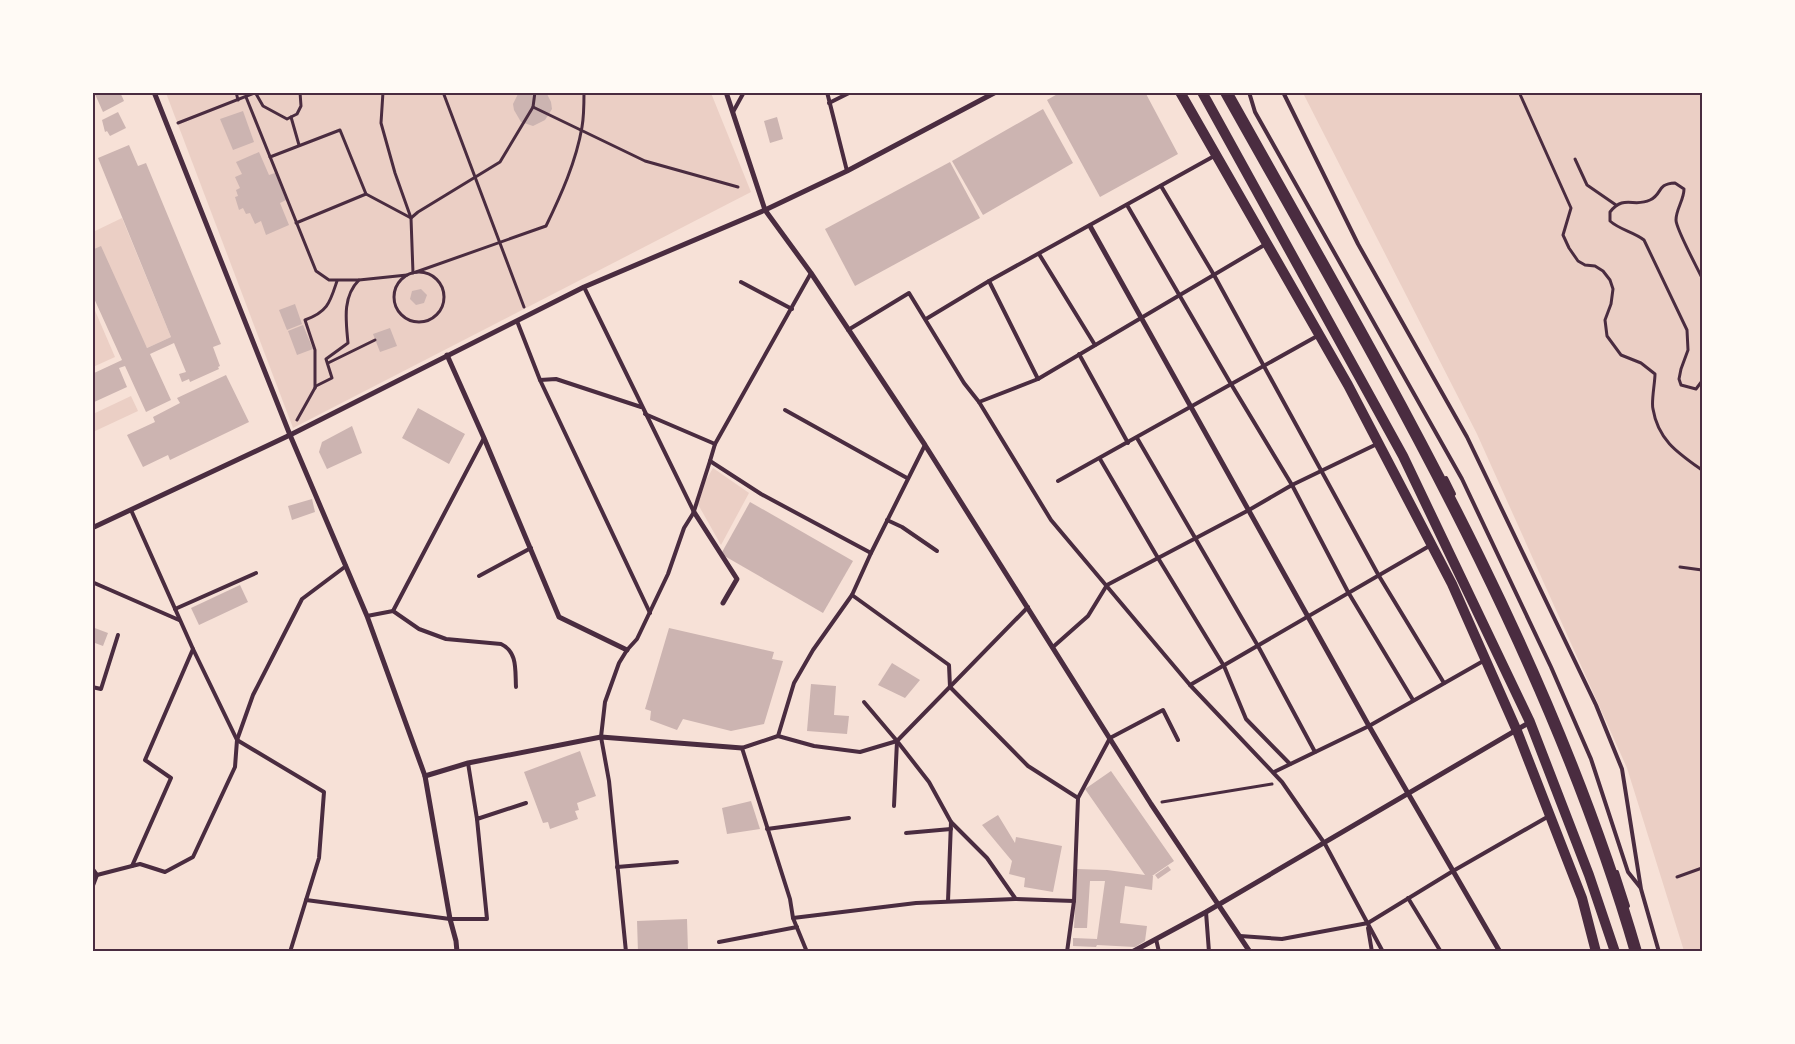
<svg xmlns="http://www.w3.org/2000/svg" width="1795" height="1044" viewBox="0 0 1795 1044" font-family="Overpass,sans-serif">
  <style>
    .green { fill: #ebcfc5 }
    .building { fill: #ccb4b1 }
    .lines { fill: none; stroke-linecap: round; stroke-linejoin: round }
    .path { stroke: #4a2c40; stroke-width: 3 }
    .service { stroke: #4a2c40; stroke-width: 4 }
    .minor { stroke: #4a2c40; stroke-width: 5 }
    .secondary { stroke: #4a2c40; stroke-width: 10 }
    .trunk { stroke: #4a2c40; stroke-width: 12 }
    .neatline { fill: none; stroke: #4a2c40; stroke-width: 2 }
  </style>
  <rect width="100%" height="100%" fill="#f7e1d7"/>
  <g class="green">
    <polygon points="166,93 711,93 751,192 293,428"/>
    <polygon points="1303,93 1702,93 1702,951 1684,951 1627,768 1477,434"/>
    <polygon points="122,218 171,337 147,348 93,250 93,232"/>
    <polygon points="93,306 115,357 93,367 92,367"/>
    <polygon points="131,396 138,411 93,432 93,414"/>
    <polygon points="713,468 749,493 721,545 695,499"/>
  </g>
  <g class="building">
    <polygon points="94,92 120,92 124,101 103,112"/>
    <polygon points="519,92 546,92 551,102 552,109 545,120 533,126 521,122 514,110 513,104"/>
    <polygon points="1061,92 1145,92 1178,154 1100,197 1047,100"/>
    <polygon points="1043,109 1073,163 983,215 952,161"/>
    <polygon points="243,111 254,142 233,150 220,119"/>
    <polygon points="118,112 126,128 110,136 107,131 105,132 102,120"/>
    <polygon points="777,117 783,139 770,143 764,121"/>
    <polygon points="129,145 138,166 146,163 221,344 213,347 220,366 218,367 219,369 190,382 189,379 182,382 179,374 186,372 174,343 150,354 171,400 146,412 125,366 119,368 127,387 92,403 92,374 122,360 92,294 92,250 101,246 147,348 171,337 98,158"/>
    <polygon points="259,152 269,175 275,173 286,200 280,203 289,225 266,235 261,221 255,224 250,213 246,214 243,208 239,210 235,197 238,196 236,190 240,188 235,177 242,174 236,162"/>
    <polygon points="950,162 980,218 855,286 825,229"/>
    <polygon points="421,289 427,295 424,303 416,305 410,299 412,291"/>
    <polygon points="295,304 302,324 287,330 279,310"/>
    <polygon points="303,325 313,349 297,355 288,331"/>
    <polygon points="390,328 397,346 380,352 373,334"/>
    <polygon points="226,375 249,422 170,460 168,455 143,467 127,435 155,422 153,417 180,403 177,398"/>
    <polygon points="418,408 465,434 449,464 402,438"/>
    <polygon points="352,426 362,453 327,469 319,452 322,442"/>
    <polygon points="312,499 315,512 292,520 288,506"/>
    <polygon points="750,502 853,561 823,613 721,554"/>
    <polygon points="240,585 248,602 199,625 191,608"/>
    <polygon points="92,627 108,633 103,646 95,643 92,648"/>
    <polygon points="669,628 774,652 772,659 783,661 764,724 731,731 683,719 677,730 650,720 651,711 645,709"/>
    <polygon points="892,663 920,680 905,698 878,685"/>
    <polygon points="811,684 836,686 834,715 849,716 847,734 807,731"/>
    <polygon points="580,751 596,796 577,803 579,810 575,811 578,819 550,829 548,822 543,823 524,772"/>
    <polygon points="1111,771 1174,861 1152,876 1153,876 1152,890 1125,886 1120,923 1147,926 1145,941 1135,947 1097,945 1096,947 1073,946 1073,938 1097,939 1105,881 1090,881 1087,928 1074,928 1077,869 1107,870 1145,875 1085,789"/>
    <polygon points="751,801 760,829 727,834 722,808"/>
    <polygon points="998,815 1015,843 1016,837 1062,846 1053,892 1024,887 1025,878 1009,874 1012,861 982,825"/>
    <polygon points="1168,866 1171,870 1158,879 1155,875"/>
    <polygon points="687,919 688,952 638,952 637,921"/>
  </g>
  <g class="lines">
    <g class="path">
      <polyline points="236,92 238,100"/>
      <polyline points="255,92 263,106 287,119 297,114 301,106 300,92"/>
      <polyline points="383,92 381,123 395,173 411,218 413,273"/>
      <polyline points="443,92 524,307"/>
      <polyline points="535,92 533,107 645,161 738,187"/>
      <path d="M1519,92L1571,208L1563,235L1569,248L1578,261L1585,265L1595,266L1603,271L1610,280L1613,289L1611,304L1605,320L1607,336L1621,355L1641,363L1655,374C1655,383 1651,402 1653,409C1658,440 1678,453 1702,470"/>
      <path d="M246,97L316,271L329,280H359C342,297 346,321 348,343L326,359L332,378L316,386L297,420"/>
      <polyline points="291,117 299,145"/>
      <polyline points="178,123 257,92"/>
      <polyline points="270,157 340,130 366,194 411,218 418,212 500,162 533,107"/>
      <polyline points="1575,159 1587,185 1616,205"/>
      <polyline points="296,223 366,194"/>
      <path d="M416,272L546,226C561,195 576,162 582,127C584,116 584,104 584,92"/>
      <circle cx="419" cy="297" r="25"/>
      <path d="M1702,278C1697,267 1676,229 1676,220C1676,209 1684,200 1684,189L1675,183C1656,184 1663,194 1650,200C1634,208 1624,194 1610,212V221C1620,230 1634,232 1644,240L1687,330L1688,350L1681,369L1679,379L1681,385L1696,389L1702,381"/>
      <polyline points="359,280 407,275"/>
      <polyline points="328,363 375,340"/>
      <path d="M315,388V350L305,320C328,312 330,302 337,281"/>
      <polyline points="1680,567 1702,570"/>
      <polyline points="1162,802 1272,784"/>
      <polyline points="1677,877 1702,868"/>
    </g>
    <g class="service">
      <polyline points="827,92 847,171"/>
      <polyline points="1249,92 1255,112 1462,479 1551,667 1591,759 1628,872 1640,887"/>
      <polyline points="1283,92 1358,244 1467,437 1596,705 1622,769 1641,889 1659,952"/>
      <polyline points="829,103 851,92"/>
      <polyline points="733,112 744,92"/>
      <polyline points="1161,186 1214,275 1379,576 1444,683"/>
      <polyline points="1127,205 1231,384 1292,485 1348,592 1413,700"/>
      <polyline points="1039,254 1095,345"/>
      <polyline points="989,281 1038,379"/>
      <polyline points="741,282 792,309"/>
      <polyline points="584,287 694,512 684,528 668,574 637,639 627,650 619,663 605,702 601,737 609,781 626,952"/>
      <polyline points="926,319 989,281 1216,155"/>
      <polyline points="517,321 540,380 650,613"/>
      <polyline points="848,330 909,293 964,383 979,402 1051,520 1190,685 1282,782 1325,844 1383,952"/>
      <polyline points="1079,354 1128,443"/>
      <polyline points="540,380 556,379 641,407"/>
      <polyline points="979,402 1038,379 1266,244"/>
      <polyline points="785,410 907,478"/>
      <polyline points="645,414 715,444"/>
      <polyline points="1137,438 1258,646 1315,752"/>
      <polyline points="1100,459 1158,558 1224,666 1246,719 1290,764"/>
      <polyline points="710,461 715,444 811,273"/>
      <polyline points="1446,478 1454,494"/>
      <polyline points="1058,481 1319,335"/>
      <polyline points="131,510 193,649 237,740 324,792 319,858 290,952"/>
      <polyline points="694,511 710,461 761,494 871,553"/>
      <polyline points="887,520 902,527 937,551"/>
      <polyline points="479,576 531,548"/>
      <polyline points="92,582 179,620"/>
      <polyline points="1107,585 1249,510 1292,485 1377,444"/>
      <polyline points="852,595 949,665 950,687 1028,766 1078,798"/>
      <polyline points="175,609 256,573"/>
      <path d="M393,611L419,629L446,639L501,644C518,652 515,671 516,687"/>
      <polyline points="367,616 393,611 484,438"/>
      <polyline points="1053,647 1088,616 1107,585"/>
      <polyline points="1190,685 1431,545"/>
      <polyline points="92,687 101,689 118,635"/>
      <polyline points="864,702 897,741"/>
      <polyline points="778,736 814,746 860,752 897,741"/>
      <polyline points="468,763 477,819 526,803"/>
      <polyline points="1274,772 1369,726 1485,660"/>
      <polyline points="894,806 897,741"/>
      <polyline points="951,822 987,858 1015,898"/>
      <polyline points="767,829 849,818"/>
      <polyline points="906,833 951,829"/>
      <polyline points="132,866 140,864 165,872 193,857 235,767 237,740 253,695 302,599 346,566"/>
      <polyline points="617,867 677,862"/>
      <polyline points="92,868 97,875"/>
      <polyline points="1617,872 1628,906"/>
      <polyline points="92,888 97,875 132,866 171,778 145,760 193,649"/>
      <polyline points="1408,898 1441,952"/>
      <polyline points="306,900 450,919 487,919 477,819"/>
      <polyline points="948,901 951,822 929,782 897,741 1028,607"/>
      <polyline points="1206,912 1209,952"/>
      <polyline points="793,918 916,903 1015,899 1074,901"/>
      <polyline points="1368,928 1372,952"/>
      <polyline points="1240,936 1282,939 1368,923 1453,871 1549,816"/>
      <polyline points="1156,939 1159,952"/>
      <polyline points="719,942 797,927"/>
      <polyline points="807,952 793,918 790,899 742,748 778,736 794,683 813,650 852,595 871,553 925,445"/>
      <polyline points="1067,952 1074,901 1078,798 1110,738 1163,710 1178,740"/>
    </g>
    <g class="minor">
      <polyline points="154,92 290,435 367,616 425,776 450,919 456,941 457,952"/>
      <polyline points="726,92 765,210 811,273 925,445 1151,804 1250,952"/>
      <polyline points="1090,226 1369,726 1500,952"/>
      <polyline points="447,355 484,438 559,617 627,650"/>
      <polyline points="694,512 737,579 723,603"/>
      <polyline points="92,528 290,435 584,287 765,210 847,171 996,92"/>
      <polyline points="425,776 468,763 601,737 742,748"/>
      <polyline points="1132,952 1206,912 1530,722"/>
    </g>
    <g class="secondary">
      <polyline points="1180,92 1348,385 1452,584 1517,731 1582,898 1596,952"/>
      <polyline points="1202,92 1403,456 1530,722 1589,875 1615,952"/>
    </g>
    <path class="trunk" d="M1226,92C1381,369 1547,645 1636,952"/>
  </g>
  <rect width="1795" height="1044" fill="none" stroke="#fffaf5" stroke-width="188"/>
  <rect x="94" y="94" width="1607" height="856" class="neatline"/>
</svg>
